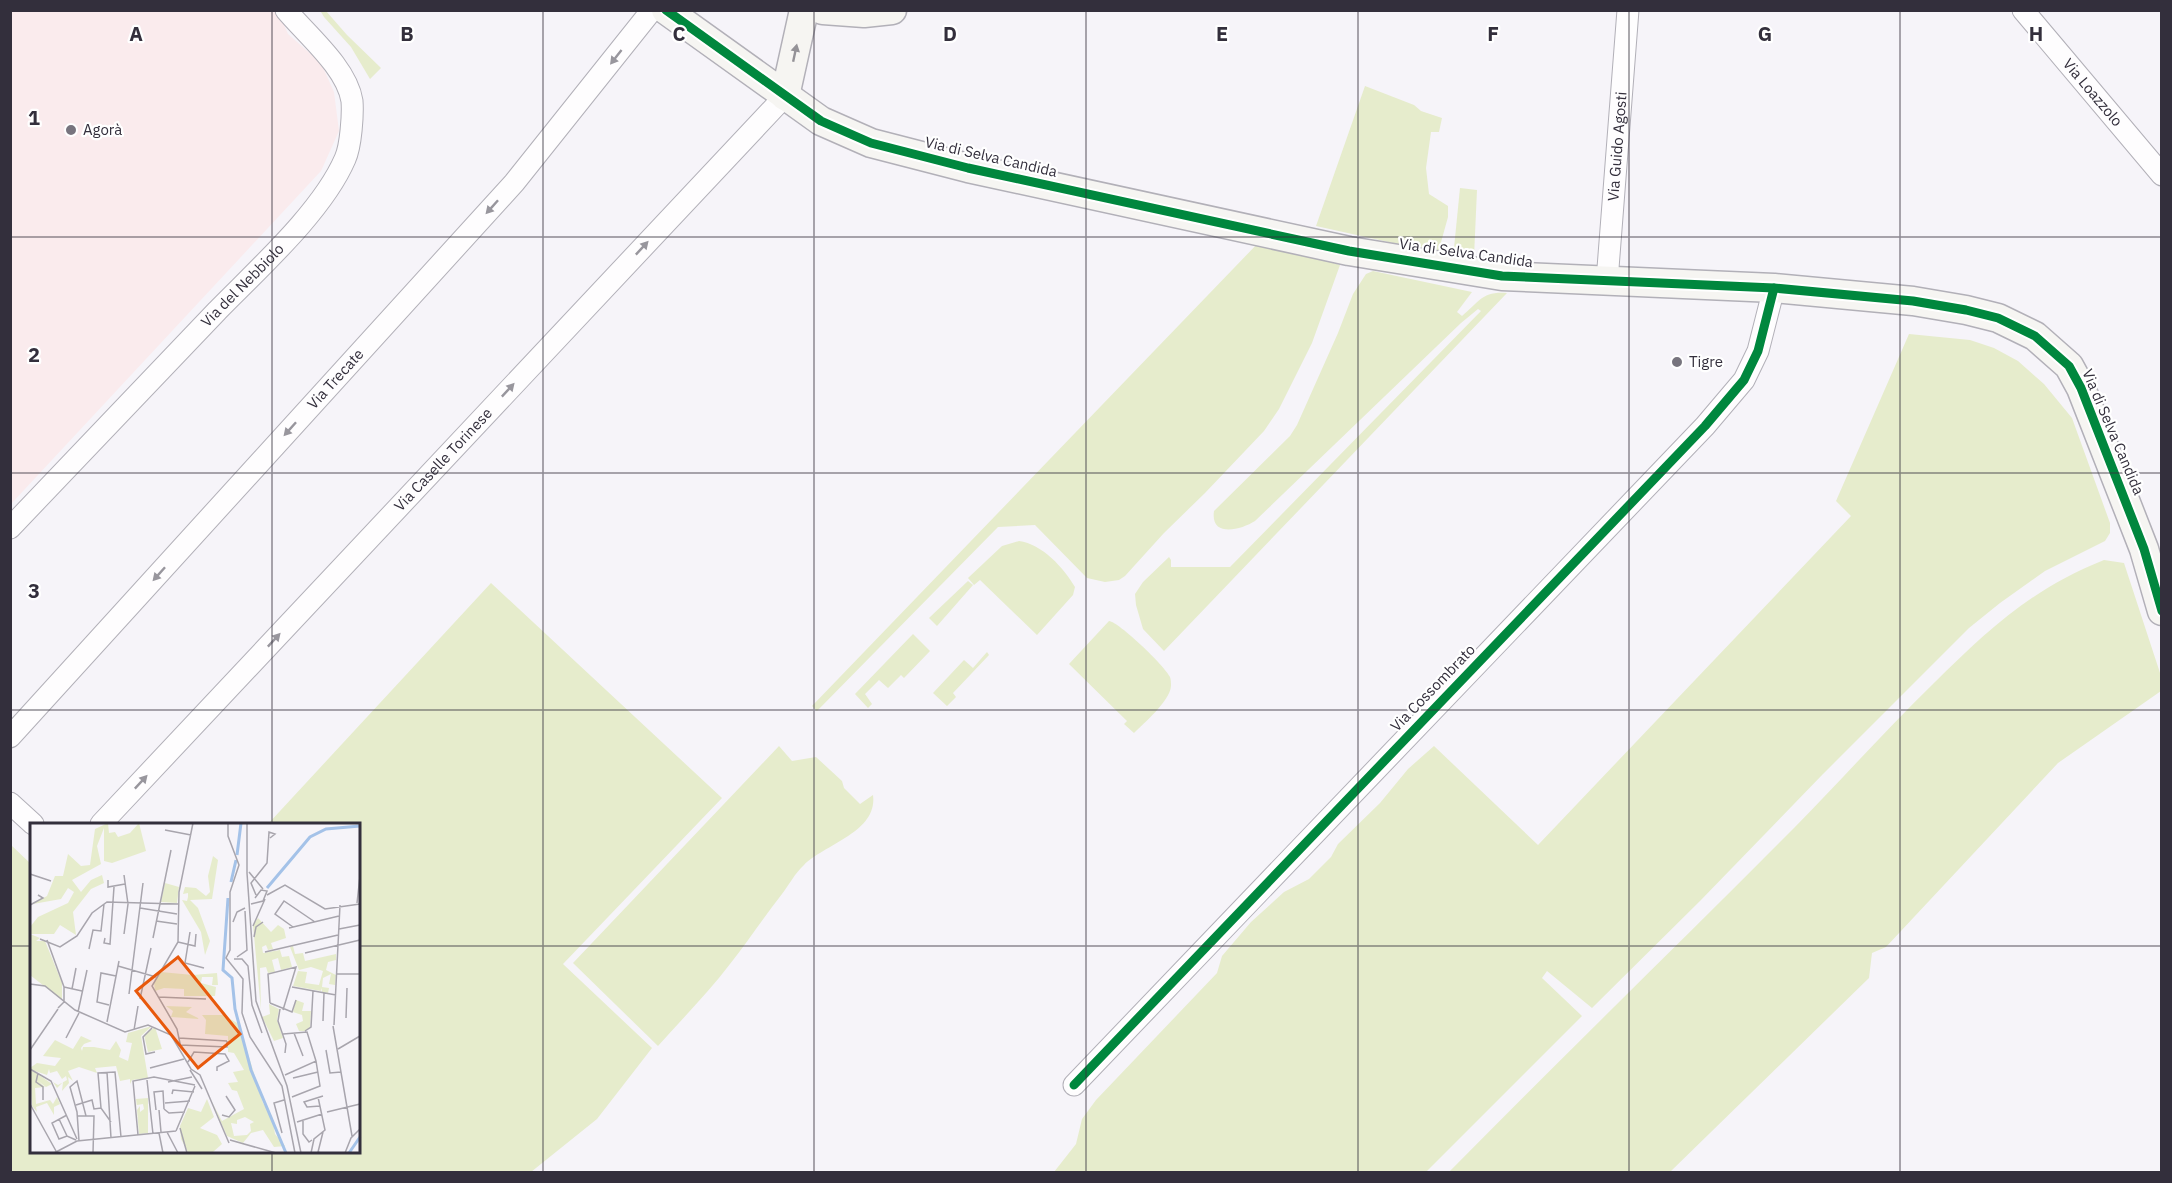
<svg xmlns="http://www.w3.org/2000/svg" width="2172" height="1183" viewBox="0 0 2172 1183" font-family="'IBM Plex Sans',sans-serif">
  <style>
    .commercial { fill: #faebed }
    .green { fill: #e6eccc }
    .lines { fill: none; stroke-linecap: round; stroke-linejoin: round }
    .street-casing { stroke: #b2b0b8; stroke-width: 23 }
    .secondary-casing { stroke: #b2b0b8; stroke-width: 31 }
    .street { stroke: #fefdfe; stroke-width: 21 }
    .secondary { stroke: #f6f5f2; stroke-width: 28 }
    .cycleway-casing { stroke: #fff; stroke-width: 13 }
    .cycleway { stroke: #00873e; stroke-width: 9 }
    .oneway { fill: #949297 }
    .oneway2 { fill: #98969d }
    .grid { fill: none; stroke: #332f3c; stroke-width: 1.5; stroke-opacity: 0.55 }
    .poi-dot { fill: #77747e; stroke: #fff; stroke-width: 2 }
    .labels { text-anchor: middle; stroke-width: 4.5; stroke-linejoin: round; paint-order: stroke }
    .street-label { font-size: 15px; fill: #332f3c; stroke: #fff }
    .poi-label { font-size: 15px; fill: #332f3c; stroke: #fff; text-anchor: start }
    .inset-river { fill: none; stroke: #a4c2e8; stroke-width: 3 }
    .inset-road { fill: none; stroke: #a8a5ad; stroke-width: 1.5 }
    .view { fill: #e8590c; fill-opacity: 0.15; stroke: #e8590c; stroke-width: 3 }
    .inset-edge { fill: none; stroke: #332f3c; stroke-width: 3 }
    .grid-label { font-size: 20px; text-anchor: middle; font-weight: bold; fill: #332f3c; stroke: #fff; stroke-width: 4.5; stroke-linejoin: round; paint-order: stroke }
  </style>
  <rect width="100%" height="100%" fill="#f6f4f9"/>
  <polygon class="commercial" points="11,11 278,11 288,34 321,63 334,92 339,131 321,171 11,504"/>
  <g class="green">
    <polygon points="322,11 326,11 347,35 381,68 370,79 351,47 324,17 321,12"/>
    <polygon points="1365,86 1414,105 1421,111 1442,118 1439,132 1431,132 1426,168 1429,194 1448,206 1448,217 1438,253 1316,226"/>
    <polygon points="1460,188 1477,190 1474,257 1456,256 1454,248"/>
    <polygon points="1260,241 1340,265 1312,343 1279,409 1264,431 1205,493 1164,533 1125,576 1119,580 1105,582 1087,578 1035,525 998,527 817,711 812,706"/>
    <path d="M1373,271L1472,292L1457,312L1462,316C1479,302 1482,291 1507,293L1164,651L1143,629L1136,605L1135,594L1143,582L1169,557L1171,560V567H1230L1481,311L1478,309L1461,323L1255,521C1241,530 1210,538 1214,511L1290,436L1297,425L1338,333L1353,294L1366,274Z"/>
    <polygon points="1909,334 1970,340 1994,348 2018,361 2044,384 2072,418 2110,523 2110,533 2105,541 2045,571 2000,603 1969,628 1823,774 1700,901 1592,1008 1547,971 1542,978 1582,1016 1426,1172 1054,1172 1076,1144 1082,1119 1096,1100 1217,973 1222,956 1251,922 1284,892 1309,879 1331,857 1338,844 1380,803 1408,769 1434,746 1538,845 1851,516 1836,501"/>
    <path d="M1019,541C1042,544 1064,568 1075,587L1073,595L1037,635L980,580L974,585L968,578L1002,546Z"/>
    <path d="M2104,560L2124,563L2161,676V691L2058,763L1886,947L1872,953L1869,978L1670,1172H1449C1563,1056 1680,943 1795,827C1841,780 1886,730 1933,684C1988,630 2031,589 2104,560Z"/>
    <polygon points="968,581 973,585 937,626 929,618"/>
    <polygon points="491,583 722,798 563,964 652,1048 597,1119 531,1172 11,1172 11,845 31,864 32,1152 358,1152 358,824 268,824"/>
    <path d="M1109,621C1119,622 1165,666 1170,677C1171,679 1171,684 1171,686C1170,701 1144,723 1134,733L1124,724L1127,721L1069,664Z"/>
    <polygon points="913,634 930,651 904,678 901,675 888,688 879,680 865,694 872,704 868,708 855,694"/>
    <polygon points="987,652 989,655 953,693 956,697 947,706 933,693 964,660 973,668"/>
    <path d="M779,746L792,761L816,757L842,781L844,788L860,804L873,795C878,832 825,844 804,865C795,873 789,885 782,894C764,917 748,941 730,964C708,993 682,1019 658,1046L573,963Z"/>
  </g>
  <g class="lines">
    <defs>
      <g id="street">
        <path id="s1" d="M2023,10L2162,175"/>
        <path id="s2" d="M1607,281L1628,10"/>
        <path id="s3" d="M10,528C79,455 148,383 217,311C258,269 322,212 345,159C351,146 353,114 352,101C347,68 307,35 286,10"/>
        <path id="s4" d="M10,737L514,183L652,10"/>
        <polyline points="10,803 33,824"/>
        <path id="s5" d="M101,824L785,96"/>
        <polyline points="1074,1085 1705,426 1744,380 1758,351 1774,288"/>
      </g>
      <g id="secondary">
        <polyline points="666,10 821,121 871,143 968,168 1349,251 1502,276 1774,288 1913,301 1966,310 1998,318 2035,336 2069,366 2081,388 2144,549 2162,611"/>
        <polyline points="823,10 864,13 892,10"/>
        <polyline points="785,96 804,10"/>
      </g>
    </defs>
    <use href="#street" class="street-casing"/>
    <use href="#secondary" class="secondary-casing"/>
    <use href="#street" class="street"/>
    <use href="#secondary" class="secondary"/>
    <defs>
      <g id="cycleway">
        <polyline points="666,10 821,121 871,143 968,168 1349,251 1502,276 1774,288 1913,301 1966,310 1998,318 2035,336 2069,366 2081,388 2144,549 2162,611"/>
        <polyline points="1074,1085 1705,426 1744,380 1758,351 1774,288"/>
      </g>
    </defs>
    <use href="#cycleway" class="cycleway-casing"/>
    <use href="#cycleway" class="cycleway"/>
  </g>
  <defs><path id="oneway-solid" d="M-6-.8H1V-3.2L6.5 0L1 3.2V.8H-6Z" transform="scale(1.5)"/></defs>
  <use class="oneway" href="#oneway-solid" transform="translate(795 53) rotate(-78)"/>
  <g class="oneway2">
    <use href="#oneway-solid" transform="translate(616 57) rotate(128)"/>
    <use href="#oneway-solid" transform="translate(492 207) rotate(132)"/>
    <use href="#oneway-solid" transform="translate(642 248) rotate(-47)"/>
    <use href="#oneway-solid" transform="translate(508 390) rotate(-47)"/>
    <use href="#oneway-solid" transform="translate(290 429) rotate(132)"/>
    <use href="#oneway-solid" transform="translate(159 574) rotate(132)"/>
    <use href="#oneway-solid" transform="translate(274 640) rotate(-47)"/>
    <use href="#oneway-solid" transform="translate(141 782) rotate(-47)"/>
  </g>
  <path class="grid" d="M272,10V824M543,10V1172M814,10V1172M1086,10V1172M1358,10V1172M1629,10V1172M1900,10V1172M10,237H2162M10,473H2162M10,710H2162M10,946H32M358,946H2162M272,1152V1172"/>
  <g class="poi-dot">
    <circle cx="71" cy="130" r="6"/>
    <circle cx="1677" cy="362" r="6"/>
  </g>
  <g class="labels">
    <g class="street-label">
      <text dy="5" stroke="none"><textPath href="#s1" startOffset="108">Via Loazzolo</textPath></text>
      <text dy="5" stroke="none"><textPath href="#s2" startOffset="135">Via Guido Agosti</textPath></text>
      <text transform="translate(991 157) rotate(13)" y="5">Via di Selva Candida</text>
      <text transform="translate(1466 253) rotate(8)" y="5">Via di Selva Candida</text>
      <text dy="5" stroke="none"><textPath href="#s3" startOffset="336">Via del Nebbiolo</textPath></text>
      <text dy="5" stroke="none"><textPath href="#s4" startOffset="484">Via Trecate</textPath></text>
      <text transform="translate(2113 432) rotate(67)" y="5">Via di Selva Candida</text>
      <text dy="5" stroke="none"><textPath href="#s5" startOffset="500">Via Caselle Torinese</textPath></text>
      <text transform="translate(1433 688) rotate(-46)" y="5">Via Cossombrato</text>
    </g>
    <g class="poi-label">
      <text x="83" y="135">Agorà</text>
      <text x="1689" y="367">Tigre</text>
    </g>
  </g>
  <g transform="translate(30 823)">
    <rect width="330" height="330" fill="#f6f4f9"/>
    <path d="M78,0L79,10L85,9L88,14L100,10L109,0L116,28L82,40L74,38V5L67,23L71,41L42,57L51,69L61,57L72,52L74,60L61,66L43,89L46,112L30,102L24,111H0L10,115L6,118H15L32,160V177L0,152V104L8,94L38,80L44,69L38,65L31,76L3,81L17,73L25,53H33L38,31L51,43L60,42L65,6ZM183,33L188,37L182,76L160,77L168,85L180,118L175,132L171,109L152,77L157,78L158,74V70L153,71L155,64L166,65L176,73L180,69L178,53ZM135,60L149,64L147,80L131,79ZM228,95L241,109L248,102L254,106L256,115L241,120L243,126L238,127L236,122L232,124L233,130L250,127L252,134L259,133L262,144L251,147L248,135L242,137L245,149L238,150L236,144L230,145L231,187L223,102ZM263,123L265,131L273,130L275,138L306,131V137L298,139L296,147L306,152L305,162L299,161L301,151L293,155L292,164L299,165L298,170L292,169V165L291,168L263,163L268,148L277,149L275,160L289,162L293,148L281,144L269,147L260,124ZM131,149L163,152L187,150L188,162H182L183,154H172L171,160L186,164L185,173H154V166L134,165L125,168L124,160ZM266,177L274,180L272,188H281L280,204L275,208H269L266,201L273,198L272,192L263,189ZM239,181L249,186L247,197L253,215L244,218L232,194L240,191ZM136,183L162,184L156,189L170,196L141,194L143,188ZM172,192H193L209,201L233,280L242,293L245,311L255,323L244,324L233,307L221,310L213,320L197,313L182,279L192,298L214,286L207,268L202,267L198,260L208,259L203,249L214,247L204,230L198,229V213L175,211L176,197ZM215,294L224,299L220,301L221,308L217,312L204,313L201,300L207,301V297ZM122,203L111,213L118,255L102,257L100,261V256L90,258L86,243L65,245L67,250L49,244L38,248L43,258L38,254L39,260L32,268L33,259L27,265L23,259L28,262L37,257L36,253L32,256L27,248L20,250L19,246L17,252L2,247L22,261L16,264L7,257L15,264L5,265L6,281L20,277L23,281L27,274L30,281L24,284V292L17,280L6,284L7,289L2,283L0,245L7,240L25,243L31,235L13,233L25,217L43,226L51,213L62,218L54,221L51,225L52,228L53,224H64L80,227L86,218L91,227L89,234L98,238L102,220L96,219L98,210ZM125,204L132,226L118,229L114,212ZM118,275V310L109,311L107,287L110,283V289L114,286L113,281L107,282V285L106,276ZM177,276L184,294L170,305L187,312L192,321L183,329H158L151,316L150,303L158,285L171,289Z" fill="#e6eccc" fill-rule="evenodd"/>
    <path class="inset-river" d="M207,32L211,0M201,59L206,37M237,65L280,14L296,6L330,3M198,75L193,147L202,155L205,186L221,247L256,330M319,330L330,314"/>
    <path class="inset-road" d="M198,0V13L209,42L200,69V127L196,135L213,156L212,190L220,214L252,263L265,330M217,0V50L226,178L257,263L271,330M135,7L161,12M219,49L233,66M0,51L21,58M94,52L98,81L94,111M78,57V64L95,61M226,72L221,60L237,40L239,9L245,11L240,15M237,72L255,62L295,86L330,81M327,80L330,53M221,81L233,78L237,68L231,67L225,75M0,82L13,75L8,72M110,85L147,91M126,98L147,101M203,99L207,89L215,85M223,103L235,76M263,104L245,91L254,78L285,99M259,105L309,93M309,106L330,102M160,109L155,140L174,145M224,114L226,104L233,99M75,115L74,120L80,121L84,64M123,115L141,27M10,116L30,124L47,113L62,90L77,79L148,81M17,117L34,164V179L28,185M148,119L165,123L166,111M59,126L63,107L71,108L74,81M235,129L308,112M275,130L330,117M207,134L217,127L215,88M204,136H212L218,143L222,182L232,210M88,143L126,154M307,151H330M0,161L15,163L45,187L95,209L118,202L141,212L161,246L170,252L199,320M34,164L52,168M262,164L306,172M42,166L46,145M99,171L113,60M128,174L176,176M110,176L121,125M240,180L238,151L266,144L253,187M240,180L262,189L266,177M79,182L67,179L71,150L86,153M250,186L248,198L256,221L255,230M48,189L57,147M316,195L317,165M293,198L294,170M77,199L89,138M304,202L310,82M303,203L322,313M122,205L113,214L116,231L125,229M104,207L108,183M275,208L281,204L283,168M264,210L273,233M253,211L277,209L286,238M36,215L49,190M149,215L197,218M150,222L197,224V218M151,225L147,206L122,163L148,119L149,69L163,0M308,226L330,213M0,227L28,186M296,227L300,250L311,249M158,239L164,229L195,231L199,238L187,244V248M120,245L154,236M0,246L21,258L47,316M160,247L172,266M77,249L81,315M8,250L6,259L13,264V277M255,252L286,238L290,263L262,274M263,255L288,249M117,257L123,311M138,259L162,254M142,271L143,267L164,269M135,280L160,278M0,281L26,328M46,282L62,277L64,286L71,285L81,299M290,283L277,284L274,279L293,273M71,285L68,250L85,249L91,314M134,286L139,290L155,289M126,287L124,269L133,268L134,286M129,287L131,309M297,289L330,281M37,292L22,300L29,316L37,313L46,317M192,292L199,294L205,287L196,273M48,293H64L63,330M29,296L37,313M273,297V311L279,319L282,317M267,299L292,291M150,305L157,330M146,308L165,263M137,309L148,330M129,310L133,330M252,310L244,280L254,277M108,312L103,258L124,254L165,262M200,317L246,330M49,318L47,289L40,264L47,258L56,293M24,330L47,318L146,308M281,330L284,316L295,307L288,274M291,330L288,329L293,309M315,330L321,315L330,306"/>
    <path class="view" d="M148,134L210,211L168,245L106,168Z"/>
    <rect width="330" height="330" class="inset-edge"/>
  </g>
  <g class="grid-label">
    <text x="136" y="41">A</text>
    <text x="407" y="41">B</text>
    <text x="679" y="41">C</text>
    <text x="950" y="41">D</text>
    <text x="1222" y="41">E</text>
    <text x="1493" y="41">F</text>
    <text x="1765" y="41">G</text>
    <text x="2036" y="41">H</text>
    <text x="34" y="125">1</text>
    <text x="34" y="362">2</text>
    <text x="34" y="598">3</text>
  </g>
  <rect width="2172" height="1183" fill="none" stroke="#332f3c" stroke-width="24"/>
</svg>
